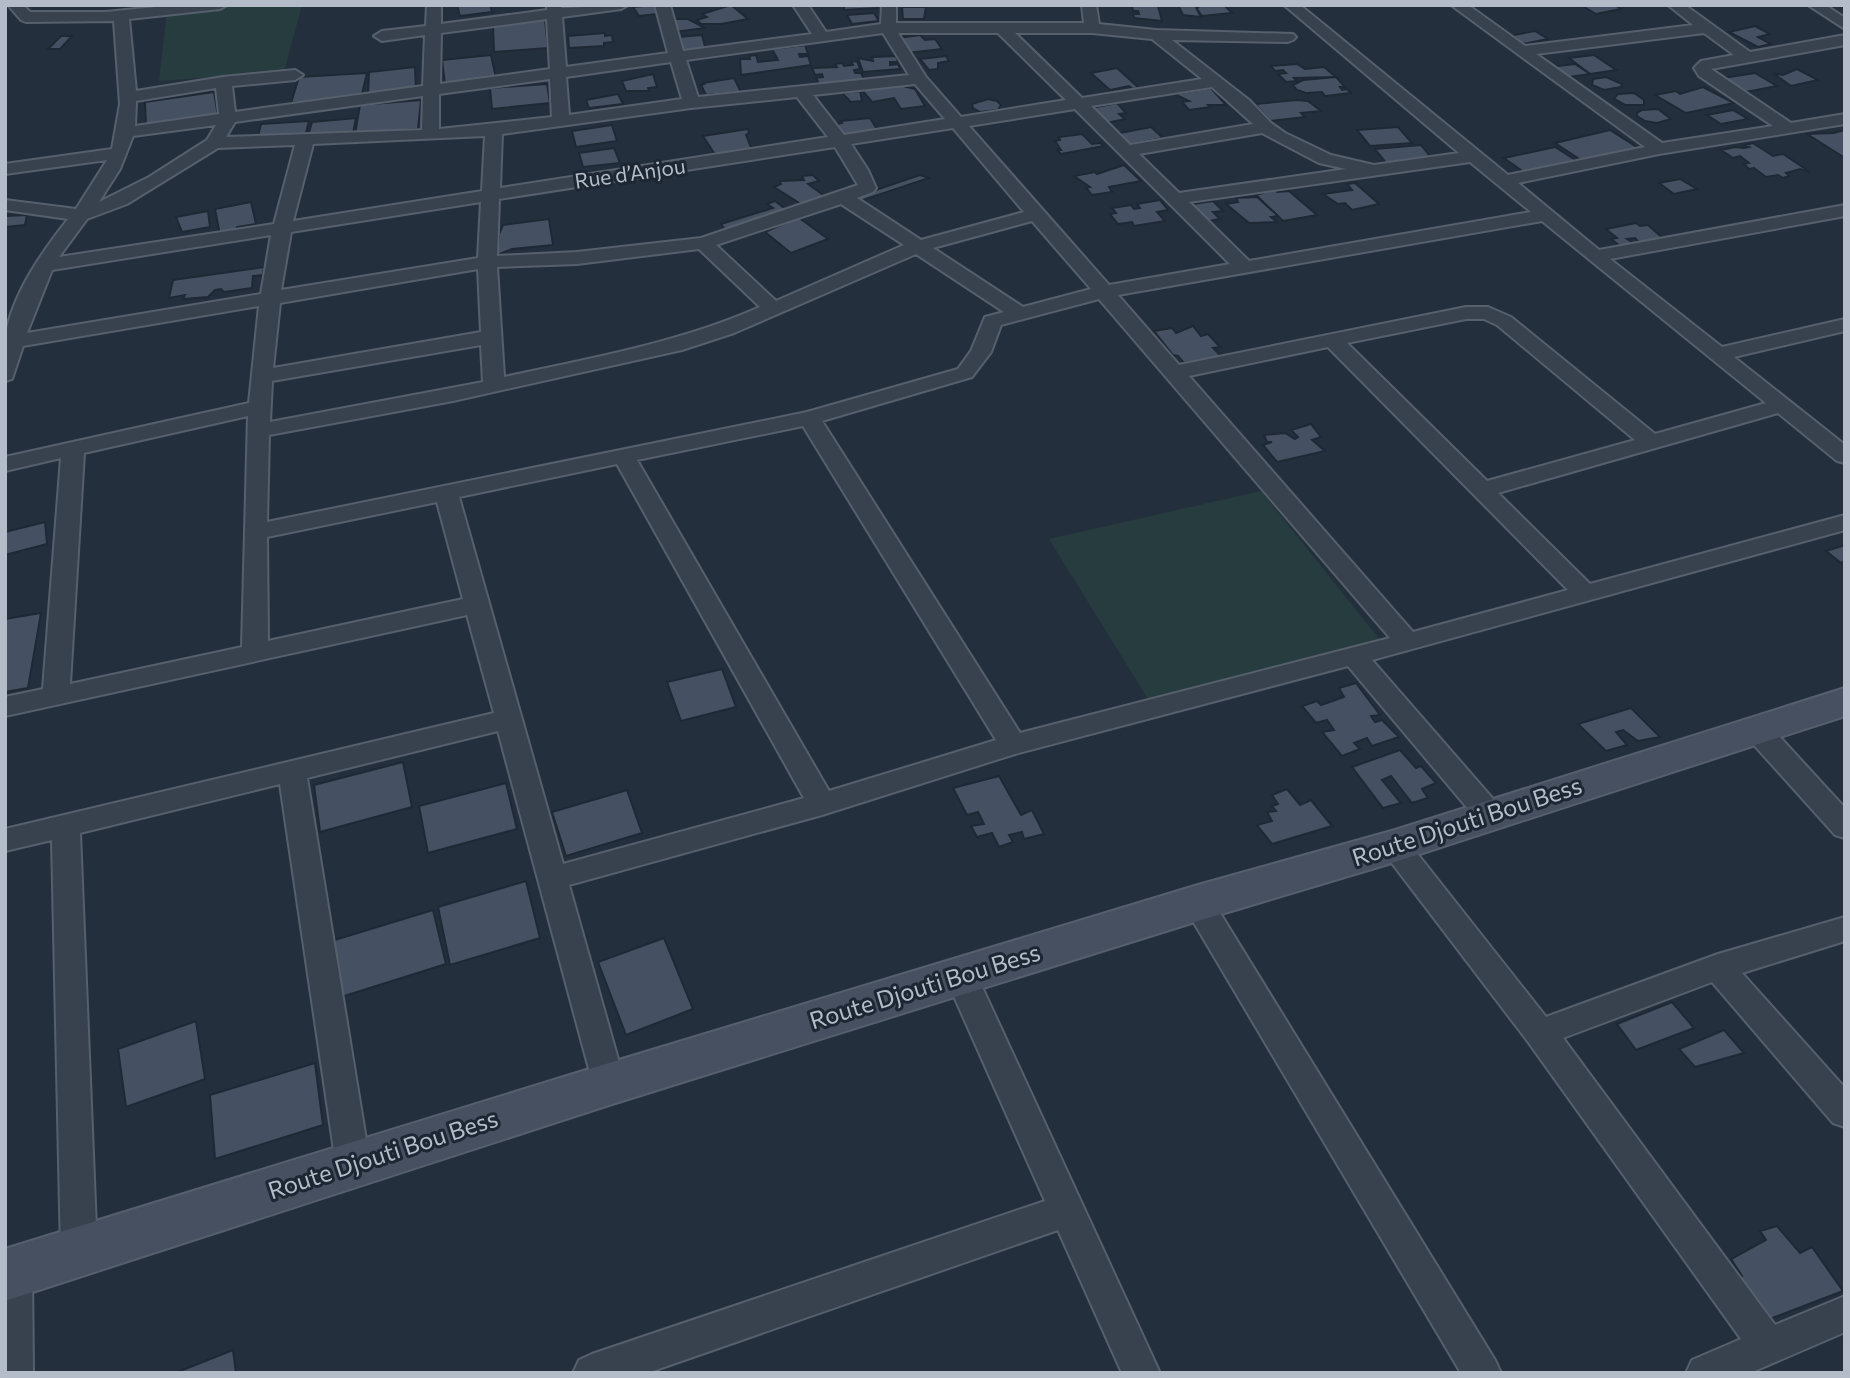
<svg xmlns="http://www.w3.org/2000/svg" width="1850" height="1378" viewBox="0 0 1850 1378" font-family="Commissioner,sans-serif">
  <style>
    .green { fill: #263c3f }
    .building { fill: #455162; stroke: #1f2835; stroke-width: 2 }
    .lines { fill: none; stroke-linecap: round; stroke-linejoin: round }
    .minor-casing { stroke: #565f6c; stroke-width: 4 }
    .secondary-casing { stroke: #565f6c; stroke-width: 4 }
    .minor { fill: #38414e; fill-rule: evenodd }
    .secondary { fill: #465061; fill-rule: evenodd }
    .labels { text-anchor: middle; stroke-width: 6; stroke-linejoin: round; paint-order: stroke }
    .far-street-label { font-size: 21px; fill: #b4bcc9; stroke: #1d2633 }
    .street-label { font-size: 24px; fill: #b4bcc9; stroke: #1d2633 }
  </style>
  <rect width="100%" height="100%" fill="#242f3e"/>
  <g class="green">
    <polygon points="226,5 302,5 284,72 159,81 167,11"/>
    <polygon points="1261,491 1380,640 1148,699 1049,539"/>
  </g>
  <g class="building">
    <polygon points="457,5 490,5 492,12 460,16"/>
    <polygon points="654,5 657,14 639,16 633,7"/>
    <polygon points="731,5 748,19 721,24 701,24 697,20 707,17 702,14"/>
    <polygon points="844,5 877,5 877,8 844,10"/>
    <polygon points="1132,5 1158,6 1162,21 1134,18 1133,14 1139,14 1138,11 1133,11"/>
    <polygon points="1178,5 1195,5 1201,17 1183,15"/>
    <polygon points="1200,5 1224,5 1232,13 1202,16 1197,9"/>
    <polygon points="1581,5 1615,5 1621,9 1596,14"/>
    <polygon points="902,7 926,7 924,19 903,19"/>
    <polygon points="874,13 879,21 852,24 847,15"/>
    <polygon points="672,19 688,19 705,28 674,32"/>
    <polygon points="545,20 548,48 494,52 493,25"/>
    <polygon points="1755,26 1770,34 1758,37 1771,44 1758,47 1729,32"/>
    <polygon points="1535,31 1548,39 1517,45 1503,37"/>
    <polygon points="605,33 605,36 612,35 613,42 604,43 604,46 569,48 568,36"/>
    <polygon points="702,35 706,50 682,52 678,37"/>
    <polygon points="920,35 925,40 935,39 942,49 907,53 898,38"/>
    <polygon points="61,36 72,36 60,49 48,49"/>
    <polygon points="805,45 808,54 799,54 800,57 808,56 811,65 741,75 740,59 750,59 749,56 756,55 758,62 778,60 772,49"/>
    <polygon points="491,55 496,78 445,84 442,60"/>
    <polygon points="1594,55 1616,70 1590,74 1569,58"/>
    <polygon points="896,56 898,62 890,62 890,65 898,64 900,69 863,72 858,58 873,61 872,57"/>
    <polygon points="946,56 949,61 938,63 938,69 929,70 920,59"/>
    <polygon points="857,61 860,69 854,70 855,73 861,73 865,81 820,86 816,78 823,77 822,74 815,75 812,68 837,67 835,64 842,63 844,66 853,65 851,62"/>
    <polygon points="1297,64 1305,69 1324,67 1336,77 1294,78 1297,81 1286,82 1278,74 1286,73 1283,70 1275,71 1271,66"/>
    <polygon points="1575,64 1590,74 1563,78 1549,67"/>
    <polygon points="415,67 416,91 368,96 369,72"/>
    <polygon points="1117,68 1139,88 1133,89 1129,86 1110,90 1091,73"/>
    <polygon points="1797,69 1818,80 1791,86 1773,73 1783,75"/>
    <polygon points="367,73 361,98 291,103 299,77"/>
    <polygon points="1755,73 1777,86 1746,92 1723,78"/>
    <polygon points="653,74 657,87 648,88 649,91 626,91 622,81"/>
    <polygon points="1336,77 1345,87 1340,87 1342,90 1347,89 1351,93 1325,96 1322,92 1306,93 1297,90 1293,85 1303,80"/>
    <polygon points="1606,77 1622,84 1621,87 1604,90 1592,85 1593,79"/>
    <polygon points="734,78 741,92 706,95 701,85 704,84 703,83"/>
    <polygon points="547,84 550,103 492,109 490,88"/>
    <polygon points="899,85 915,89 925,106 901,109 894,98 872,102 862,90"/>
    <polygon points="1703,87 1734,103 1686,113 1655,95 1676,91 1680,94"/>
    <polygon points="1211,88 1226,105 1208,105 1210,107 1189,110 1182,102 1189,101 1174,94"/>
    <polygon points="860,91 862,101 851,102 842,93"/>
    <polygon points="214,92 218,116 146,127 145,102"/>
    <polygon points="1634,93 1644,100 1644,105 1625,105 1614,99 1618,94"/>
    <polygon points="618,94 623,104 589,108 586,100"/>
    <polygon points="988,99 997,101 1001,105 998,110 980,112 973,108 972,104"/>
    <polygon points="421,100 418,129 355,134 360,105"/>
    <polygon points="1297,100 1308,101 1321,111 1301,113 1305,117 1270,121 1255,104"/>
    <polygon points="1117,103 1126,113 1119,114 1125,119 1102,124 1086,109"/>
    <polygon points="1658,109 1671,119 1657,123 1645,121 1637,116 1637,113 1642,110"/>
    <polygon points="1733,110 1748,119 1721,124 1707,115"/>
    <polygon points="356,118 353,133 308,136 312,122"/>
    <polygon points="870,118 878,131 844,138 832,125 842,123 841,121"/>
    <polygon points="309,121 305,137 257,140 261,124"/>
    <polygon points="612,125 617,141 576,147 572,131"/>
    <polygon points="1151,127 1163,138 1126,145 1115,134"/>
    <polygon points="1398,127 1412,143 1370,146 1357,130"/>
    <polygon points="748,129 749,133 746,135 752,150 716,156 703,136"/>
    <polygon points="1610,130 1643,151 1587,164 1555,143"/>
    <polygon points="1845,130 1845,158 1807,134 1833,133"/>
    <polygon points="1082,134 1092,144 1100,143 1104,146 1061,154 1057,150 1061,150 1055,141 1060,140 1059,137"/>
    <polygon points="1753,143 1773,156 1783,154 1810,172 1800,169 1786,173 1789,176 1783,178 1778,175 1766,177 1754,168 1749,169 1744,164 1749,163 1740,156 1733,158 1721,150 1735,147 1744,148 1749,147 1745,145"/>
    <polygon points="1421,145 1433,160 1387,164 1375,149"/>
    <polygon points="1555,147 1577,161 1525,173 1504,158"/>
    <polygon points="614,148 620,163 583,167 579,153"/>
    <polygon points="1124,165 1141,181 1109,187 1112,192 1092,195 1086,188 1090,187 1074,176 1095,172 1097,174"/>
    <polygon points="813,175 819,181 808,184 826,197 804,206 774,187 781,184 780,181 804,180 802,176"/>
    <polygon points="920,175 929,178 857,202 852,198"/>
    <polygon points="1680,179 1697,189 1674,194 1659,183"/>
    <polygon points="1355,183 1379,204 1352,210 1345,203 1338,204 1323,194 1352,190 1347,184"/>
    <polygon points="1275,189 1277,192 1289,191 1317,215 1283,221 1256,195"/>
    <polygon points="1257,197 1278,216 1271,217 1277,222 1249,223 1226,204 1238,202 1236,198"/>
    <polygon points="1160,200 1168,210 1157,212 1165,221 1134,226 1132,222 1118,224 1110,214 1116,213 1112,208 1131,205 1134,209 1140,208 1137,204"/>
    <polygon points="775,201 788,211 726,231 721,224 773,208 767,204"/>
    <polygon points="1213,201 1223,211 1213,212 1220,219 1204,222 1186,205"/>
    <polygon points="251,202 256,224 237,227 238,231 220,235 215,209"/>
    <polygon points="208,211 210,227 182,232 176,217"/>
    <polygon points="27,215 25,225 5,227 5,216"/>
    <polygon points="798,217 828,239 791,253 765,232"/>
    <polygon points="549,219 553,245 512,249 497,255 499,234 503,225"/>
    <polygon points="1636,223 1640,226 1648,225 1665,240 1642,245 1635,238 1627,239 1638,246 1623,248 1611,239 1617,238 1606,229"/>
    <polygon points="264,267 263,275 253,276 252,288 224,292 221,289 215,290 208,297 183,299 185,295 169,298 173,280"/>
    <polygon points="1193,326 1201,336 1208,334 1220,347 1213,348 1220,355 1217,359 1184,363 1178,356 1173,355 1154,331 1172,328 1176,333"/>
    <polygon points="1311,424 1321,437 1312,440 1325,451 1277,462 1263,445 1272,442 1267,442 1264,435 1285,433 1295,439 1298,437 1291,430"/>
    <polygon points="45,522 47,544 5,555 5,532"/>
    <polygon points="1845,545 1845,561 1841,563 1826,551"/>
    <polygon points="41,613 28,688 5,692 5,619"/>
    <polygon points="722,669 736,707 681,721 667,682"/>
    <polygon points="1356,683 1380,715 1371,716 1375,722 1382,720 1399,737 1372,746 1367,738 1354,743 1360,749 1342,756 1322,732 1334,730 1327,720 1316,723 1302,706 1317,701 1321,705 1344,697 1339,688"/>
    <polygon points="1631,708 1660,737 1638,741 1623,730 1616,732 1627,745 1606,751 1578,724"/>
    <polygon points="1400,750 1416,768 1421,766 1436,783 1422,789 1428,798 1412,803 1391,776 1382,780 1401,803 1383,808 1352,767"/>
    <polygon points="403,762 412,807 320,832 314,785"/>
    <polygon points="999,776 1021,815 1032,810 1044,834 1024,839 1022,832 1009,835 1013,842 999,847 992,833 977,837 971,826 984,824 978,812 967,815 953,788"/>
    <polygon points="506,783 517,829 428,853 419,806"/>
    <polygon points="1287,789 1300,805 1311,800 1332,826 1272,844 1257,825 1272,821 1267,812 1276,811 1272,806 1278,804 1272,795"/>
    <polygon points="627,790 642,833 566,856 552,812"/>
    <polygon points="526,881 540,938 450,965 438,907"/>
    <polygon points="433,910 446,964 338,998 328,942"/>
    <polygon points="664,938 693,1009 626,1035 598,962"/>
    <polygon points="1672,1002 1694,1028 1636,1050 1617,1024"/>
    <polygon points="196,1021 205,1079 126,1107 118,1049"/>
    <polygon points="1724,1030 1744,1053 1695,1067 1679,1049"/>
    <polygon points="315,1063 323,1125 215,1159 210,1095"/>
    <polygon points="1777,1226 1800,1253 1812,1247 1843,1291 1767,1320 1732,1279 1742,1276 1731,1259 1766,1240 1760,1231"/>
    <polygon points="233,1350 236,1373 175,1373"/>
  </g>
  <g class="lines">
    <defs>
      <g id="minor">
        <path d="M8,5H23L30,12H106L175,5H227L220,9L129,19L136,91L223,77L295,70L303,75L295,80L232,86L235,112L423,86L425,35L382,41L374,36L382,31L426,26L427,5H441V24L547,10V5H561L562,8L628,5L621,9L562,17L566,67L668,53L655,5H670L683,51L812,34L793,5H808L826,32L881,24L882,5H896V23H1084L1082,5H1096L1099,24L1156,30L1293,34L1296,37L1293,40L1288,42L1172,40L1249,100L1271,123L1285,133L1331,155L1374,165L1459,153L1284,5H1300L1508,175L1645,147L1451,5H1468L1525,46L1693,25L1668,5H1685L1750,52L1845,35V45L1711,69L1791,123L1845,114V124L1659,154L1518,183L1599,250L1845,205V216L1610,259L1722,347L1845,319V331L1734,357L1845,445V463L1837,461L1778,413L1498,493L1590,584L1845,515V530L1372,660L1500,807L1504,815L1500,823L1490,826L1480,823L1348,666L1015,754L822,815L569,885L625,1084L621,1094L609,1099L597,1094L593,1084L498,731L307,778L370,1164L365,1175L353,1180L341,1175L336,1164L280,784L80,833L97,1253L92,1265L79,1270L66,1265L61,1253L52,840L5,851V829L494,713L467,615L5,716V697L43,689L61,458L5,471V457L249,403L259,306L23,346L12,379L5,381C5,367 3,352 5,338C12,294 42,252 68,219L5,210V200L76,209L107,160L5,174V164L112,149L120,104L114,21L26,22L21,20ZM547,19L550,69L440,84L441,33ZM883,33L909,75L698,97L686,60ZM898,33H998L1066,100L961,117L926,77ZM1015,33H1092L1152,39L1202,79L1082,98ZM1704,33L1734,55L1701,61L1694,68L1699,76L1773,126L1662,143L1536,54ZM671,62L682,99L569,115L566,77ZM550,79L552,117L439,129V94ZM915,84L945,119L844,135L813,95ZM1212,87L1253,124L1130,145L1091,106ZM216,88L219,114L135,126L136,101ZM423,96L422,130L226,137L235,122ZM797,97L828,137L500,188L502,134L691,108ZM1075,109L1230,264L1109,285L969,126ZM216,125L207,140L149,177L99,202L120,169L133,136ZM953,128L1024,212L921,240L857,198L873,192L876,188L868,170L851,144ZM1262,133L1319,163L1346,169L1179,193L1139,154ZM485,136L482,191L293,221L313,144ZM295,145L274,224L59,257L87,219L127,204L218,148ZM835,147L858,185L701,238L577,252L497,256L499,199ZM1470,162L1531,212L1249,261L1189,202ZM481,202L478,258L281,290L291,232ZM841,204L904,245L776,301L716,245ZM1032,221L1091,289L1023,307L933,248ZM1542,221L1766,403L1655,434L1511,317L1488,307H1466L1179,365L1118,295ZM271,235L261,294L27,333L52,270ZM699,249L760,307C678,343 591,358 504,377L497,267L577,264ZM916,254L1004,312L985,317L971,351L958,369L807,412L267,522L269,435L453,401L682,350L734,333ZM478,269L481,332L273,368L280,303ZM1099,299L1390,638L1020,733L822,421L972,377L991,352L1001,325ZM1466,319H1484L1497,325L1635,440L1487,481L1347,343ZM481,345L483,382L270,422L272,381ZM1328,347L1568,590L1413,632L1189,376ZM248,416L242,647L70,684L84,453ZM803,426L996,740L829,791L637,460ZM617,464L804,798L563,864L459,497ZM437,502L463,599L268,641L267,537Z"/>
        <polygon points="1808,5 1825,5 1845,18 1845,29"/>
        <polygon points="1756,719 1766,722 1845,808 1845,838 1835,835 1746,736 1743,729 1746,722"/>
        <polygon points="1395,835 1405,838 1546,1017 1718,954 1845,917 1845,941 1742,973 1845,1088 1845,1127 1833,1123 1712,982 1563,1038 1775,1325 1845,1296 1845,1332 1750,1373 1686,1373 1692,1360 1741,1339 1529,1043 1385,854 1381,846 1385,838"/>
        <polygon points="1198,891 1209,895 1495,1360 1501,1373 1461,1373 1187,911 1183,903 1187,895"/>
        <polygon points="961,963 972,967 977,976 1160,1373 1122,1373 1058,1230 647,1373 573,1373 579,1360 592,1354 1045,1201 945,976 950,967"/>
        <polygon points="14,1255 27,1260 32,1272 33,1373 5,1373 5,1258"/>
      </g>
      <polygon id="secondary" points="1845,688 1845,716 1395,862 1198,921 609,1105 5,1301 5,1249 609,1063 1198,885 1395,830"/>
    </defs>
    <use href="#minor" class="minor-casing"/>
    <use href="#secondary" class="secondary-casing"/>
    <use href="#minor" class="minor"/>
    <use href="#secondary" class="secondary"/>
  </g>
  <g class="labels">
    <g class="far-street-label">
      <text transform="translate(630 174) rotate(-8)" y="7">Rue d’Anjou</text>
    </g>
    <g class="street-label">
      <text transform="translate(1467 822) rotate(-18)" y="8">Route Djouti Bou Bess</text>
      <text transform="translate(925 987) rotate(-17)" y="8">Route Djouti Bou Bess</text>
      <text transform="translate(383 1155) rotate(-18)" y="8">Route Djouti Bou Bess</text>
    </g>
  </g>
  <rect width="1850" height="1378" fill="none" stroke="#b4bcc9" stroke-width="14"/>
</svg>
